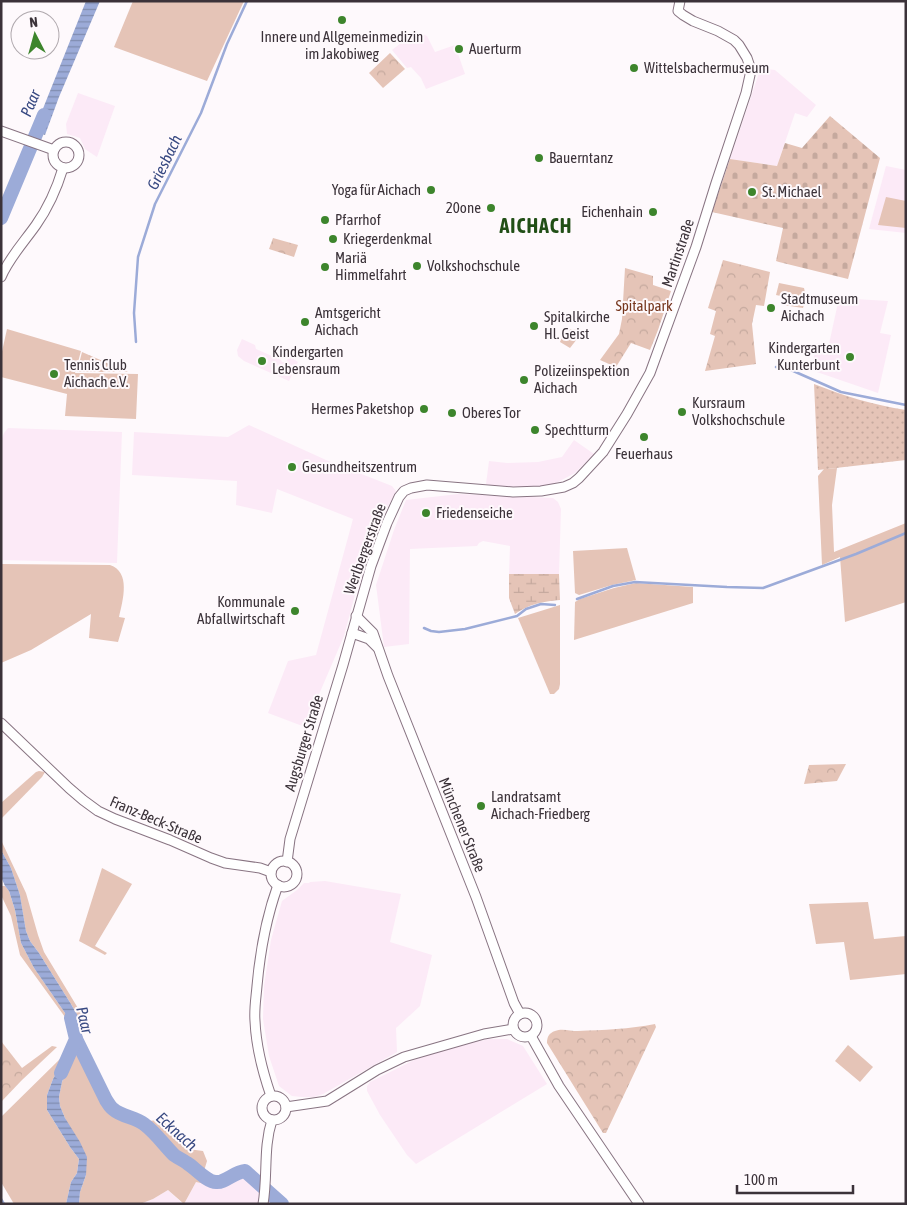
<svg xmlns="http://www.w3.org/2000/svg" width="907" height="1205" viewBox="0 0 907 1205" font-family="'Asap Condensed',sans-serif">
  <style>
    .built { fill: #fceaf7 }
    .grass { fill: #e5c4b7 }
    .wetland { fill: url(#wetland-marsh) }
    .cemetery { fill: url(#cemetery-stones) }
    .park { fill: url(#park-crowns) }
    .garden { fill: url(#garden-dots) }
    .water { fill: url(#water-rules) }
    .lines { fill: none; stroke-linecap: round; stroke-linejoin: round }
    .stream { stroke: #9cabd8; stroke-width: 2.5 }
    .river { stroke: #9cabd8; stroke-width: 14 }
    .secondary-casing { stroke: #887482; stroke-width: 11 }
    .secondary { stroke: #fff; stroke-width: 9 }
    .poi-dot { fill: #3d852c; stroke: #fef9fc; stroke-width: 2 }
    .labels { text-anchor: middle; stroke-width: 4; stroke-linejoin: round; paint-order: stroke }
    .poi-label { font-size: 15px; fill: #3b3239; stroke: #fef9fc; text-anchor: start }
    .street-label { font-size: 15px; fill: #3b3239; stroke: #fef9fc }
    .park-label { font-size: 15px; fill: #75351c; stroke: #fef9fc }
    .water-label { font-size: 16px; font-style: italic; fill: #384982; stroke: #fef9fc }
    .district-label { font-size: 20px; font-weight: bold; letter-spacing: 1px; fill: #214f16; stroke: #fef9fc }
  </style>
  <defs>
    <pattern id="wetland-marsh" width="20" height="14" patternUnits="userSpaceOnUse" patternTransform="scale(1.25)"><rect width="20" height="14" fill="#e5c4b7"/><path d="M1 5h8M5 5V1M11 12h8M15 12V8" fill="none" stroke="#c5a99e"/></pattern>
    <pattern id="cemetery-stones" width="16" height="16" patternUnits="userSpaceOnUse" patternTransform="scale(1.25)"><rect width="16" height="16" fill="#e5c4b7"/><path d="M2 7V4a2 2 0 0 1 4 0v3zM10 15v-3a2 2 0 0 1 4 0v3z" fill="#c5a99e"/></pattern>
    <pattern id="park-crowns" width="20" height="18" patternUnits="userSpaceOnUse" patternTransform="scale(1.25)"><rect width="20" height="18" fill="#e5c4b7"/><path d="M2 6a3 3 0 1 1 6 0M12 15a3 3 0 1 1 6 0" fill="none" stroke="#c5a99e"/></pattern>
    <pattern id="garden-dots" width="8" height="8" patternUnits="userSpaceOnUse" patternTransform="scale(1.25)"><rect width="8" height="8" fill="#e5c4b7"/><path d="M2 2h.1M6 6h.1" fill="none" stroke="#c5a99e" stroke-width="1.8" stroke-linecap="round"/></pattern>
    <pattern id="water-rules" width="6" height="5" patternUnits="userSpaceOnUse" patternTransform="scale(1.25)"><rect width="6" height="5" fill="#9cabd8"/><path d="M0 2.5h6" fill="none" stroke="#808cb0"/></pattern>
  </defs>
  <rect width="100%" height="100%" fill="#fef9fc"/>
  <g class="built">
    <polygon points="418,32 427,36 435,52 455,45 465,74 426,89 421,78 411,67 407,68 392,50 410,36"/>
    <polygon points="767,69 775,70 816,105 807,117 795,113 777,166 730,159 760,70"/>
    <polygon points="78,93 115,106 97,157 85,149 80,138 67,134 66,124"/>
    <polygon points="886,166 906,170 906,233 869,229"/>
    <polygon points="839,298 888,301 880,333 891,335 878,393 811,370 817,343 829,344"/>
    <polygon points="242,339 255,345 256,349 281,360 282,362 286,362 289,356 298,362 289,381 244,361 238,356 237,350"/>
    <polygon points="249,425 326,460 392,486 396,491 369,542 344,636 305,727 268,713 288,661 316,655 353,519 277,489 272,513 236,505 237,481 132,475 134,432 228,437"/>
    <polygon points="8,428 122,432 117,563 1,560 1,441 4,433"/>
    <polygon points="574,440 594,454 575,473 558,482 547,486 527,487 493,486 486,484 489,461 507,463 538,462 562,457"/>
    <polygon points="458,494 553,498 558,502 561,509 559,574 509,574 510,546 483,541 479,543 477,546 410,549 409,644 384,647 376,585 394,530 406,500"/>
    <polygon points="325,881 401,894 390,942 432,955 420,1006 396,1028 397,1052 323,1094 314,1097 302,1097 292,1096 279,1086 269,1056 263,1019 264,986 271,940 282,901 297,890 304,883 309,883 310,882"/>
    <polygon points="489,1039 507,1039 523,1046 547,1084 416,1164 407,1155 380,1115 367,1091 367,1086 370,1082 414,1060 446,1049"/>
    <polygon points="239,1173 242,1173 256,1185 273,1204 184,1204 196,1182 216,1187 228,1182"/>
    <polygon points="168,1190 183,1204 140,1204 153,1199"/>
  </g>
  <g class="grass">
    <polygon points="133,1 244,1 207,81 114,47"/>
    <polygon points="886,197 906,201 906,228 878,225"/>
    <polygon points="779,283 804,288 806,297 803,308 783,305 785,297 776,295"/>
    <polygon points="7,329 81,351 75,373 138,374 136,419 65,416 67,394 1,377 1,356"/>
    <polygon points="837,468 832,505 834,552 906,523 906,602 845,622 840,557 822,565 818,476 824,469"/>
    <polygon points="627,548 636,580 612,585 579,595 575,593 573,551"/>
    <path d="M1,564L110,565C131,572 123,600 119,617L125,618L118,642L89,638L91,614L31,650L1,663Z"/>
    <polygon points="636,583 693,587 693,603 574,640 575,602 580,599 614,588"/>
    <polygon points="560,605 560,684 559,689 554,694 550,694 518,618"/>
    <polygon points="39,771 45,772 42,777 1,819 1,803 36,772"/>
    <polygon points="1,840 26,893 38,935 44,952 90,1028 82,1034 80,1020 71,1004 39,953 30,941 26,931 20,895 11,868 1,850"/>
    <polygon points="102,868 132,884 95,946 107,953 105,955 79,941"/>
    <polygon points="1,886 5,886 9,891 15,910 21,943 34,968 65,1013 71,1039 70,1039 65,1017 20,955 11,916 1,895"/>
    <polygon points="868,902 874,939 906,936 906,974 850,980 844,942 816,944 809,904"/>
    <polygon points="848,1045 873,1067 860,1082 835,1061"/>
    <polygon points="52,1046 57,1047 22,1080 22,1068"/>
    <path d="M82,1047L111,1098L120,1112L128,1115L133,1112L139,1115L145,1121L164,1120L168,1128L178,1132L188,1149L203,1151L207,1161L204,1171C224,1192 231,1164 244,1169C249,1170 254,1175 258,1178L256,1185L242,1173C236,1175 233,1179 228,1182C216,1189 209,1185 196,1182L184,1204L168,1190L153,1199L140,1204H79L80,1192L86,1175L65,1118L60,1106L59,1097L62,1082L72,1055L67,1057L62,1062L53,1079L47,1095V1110L70,1147L79,1159L77,1173L71,1182L66,1204H14L1,1182V1117L61,1058Z"/>
  </g>
  <path class="wetland" d="M509,574H559L560,600C541,602 532,603 515,614L509,598Z"/>
  <polygon class="cemetery" points="830,116 880,158 848,279 779,262 776,261 783,228 712,212 730,159 777,166 785,143 802,148"/>
  <g class="park">
    <polygon points="390,53 405,69 383,88 369,73"/>
    <polygon points="273,238 298,245 294,257 269,249"/>
    <polygon points="723,260 770,272 764,306 756,305 752,324 756,364 705,371 715,336 710,334 716,311 708,308"/>
    <polygon points="625,268 653,276 653,285 671,291 658,330 650,350 631,343 616,367 600,360 619,334 622,319"/>
    <polygon points="565,329 584,330 570,348 560,342"/>
    <polygon points="82,352 128,372 77,372"/>
    <polygon points="846,764 837,781 804,784 809,765"/>
    <path d="M655,1024L656,1027L606,1133H603L547,1043C547,1037 549,1033 555,1031C562,1028 570,1031 578,1031C603,1030 630,1029 655,1024Z"/>
    <polygon points="1,1041 22,1068 22,1080 1,1102"/>
  </g>
  <path class="garden" d="M814,384C844,396 874,405 906,410V460L818,470Z"/>
  <g class="water">
    <polygon points="86,1 100,1 59,97 45,135 34,131"/>
    <polygon points="1,850 11,868 20,895 26,931 30,941 39,953 71,1004 80,1020 82,1034 71,1039 65,1013 34,968 21,943 15,910 9,891 5,886 1,877"/>
    <polygon points="72,1054 62,1082 59,1097 60,1106 65,1118 80,1142 87,1157 86,1175 80,1192 79,1204 66,1204 71,1182 77,1173 79,1159 70,1147 47,1110 47,1095 53,1079 62,1062 67,1057"/>
  </g>
  <g class="lines">
    <g class="stream">
      <polyline points="136,342 134,313 138,257 155,204 201,113 227,44 247,1"/>
      <polyline points="776,367 791,370 841,392 906,405"/>
      <polyline points="577,599 613,586 635,582 727,587 763,588 856,554 906,533"/>
      <polyline points="424,628 431,631 439,632 465,629 517,616 526,609 541,604 555,605"/>
      <polyline points="1,1199 4,1204"/>
    </g>
    <g class="river">
      <polyline points="1,218 44,115"/>
      <path d="M76,1039L106,1100C108,1103 110,1107 113,1109C122,1117 135,1117 144,1124C156,1133 164,1145 174,1155C178,1158 183,1160 187,1163C195,1168 207,1182 216,1182C225,1183 234,1172 245,1171L282,1204"/>
      <polyline points="61,1073 76,1039 71,1018"/>
    </g>
    <defs>
      <g id="secondary">
        <polyline points="1,131 54,150"/>
        <circle cx="66" cy="155" r="13"/>
        <path d="M1,277C9,258 24,242 36,225C48,208 57,188 63,168"/>
        <polyline points="356,616 373,633 388,676 476,897 514,1003 520,1014"/>
        <polyline points="352,633 369,639 377,647"/>
        <polyline points="1,723 69,788 83,800 98,811 115,819 170,840 211,858 225,863 260,868 271,872"/>
        <circle cx="284" cy="874" r="13"/>
        <polyline points="287,862 290,839 343,665 371,566 387,523 399,497 404,491 411,488 427,485 513,492 541,491 564,487 573,483 579,478 603,452 627,414 650,373 696,247 716,183 746,93 750,75 750,67 747,58 739,45 734,40 718,31 693,21 683,15 678,11 680,1"/>
        <circle cx="525" cy="1025" r="12"/>
        <polyline points="531,1036 559,1086 639,1204"/>
        <circle cx="274" cy="1108" r="12"/>
        <path d="M271,1096C263,1073 256,1045 255,1021C254,1009 256,998 257,986C260,952 266,918 278,885"/>
        <polyline points="286,1107 327,1101 377,1070 404,1057 484,1034 513,1029"/>
        <path d="M263,1204C268,1175 263,1148 272,1120"/>
      </g>
    </defs>
    <use href="#secondary" class="secondary-casing"/>
    <use href="#secondary" class="secondary"/>
  </g>
  <g class="poi-dot">
    <circle cx="342" cy="20" r="5"/>
    <circle cx="459" cy="49" r="5"/>
    <circle cx="634" cy="68" r="5"/>
    <circle cx="539" cy="158" r="5"/>
    <circle cx="431" cy="190" r="5"/>
    <circle cx="752" cy="192" r="5"/>
    <circle cx="491" cy="208" r="5"/>
    <circle cx="653" cy="212" r="5"/>
    <circle cx="325" cy="220" r="5"/>
    <circle cx="333" cy="239" r="5"/>
    <circle cx="417" cy="266" r="5"/>
    <circle cx="325" cy="267" r="5"/>
    <circle cx="771" cy="308" r="5"/>
    <circle cx="305" cy="322" r="5"/>
    <circle cx="534" cy="326" r="5"/>
    <circle cx="850" cy="357" r="5"/>
    <circle cx="262" cy="361" r="5"/>
    <circle cx="54" cy="374" r="5"/>
    <circle cx="524" cy="380" r="5"/>
    <circle cx="424" cy="409" r="5"/>
    <circle cx="682" cy="412" r="5"/>
    <circle cx="452" cy="413" r="5"/>
    <circle cx="535" cy="430" r="5"/>
    <circle cx="644" cy="437" r="5"/>
    <circle cx="292" cy="467" r="5"/>
    <circle cx="426" cy="513" r="5"/>
    <circle cx="295" cy="611" r="5"/>
    <circle cx="481" cy="806" r="5"/>
  </g>
  <g class="labels">
    <g class="poi-label">
      <text x="342" y="42" text-anchor="middle">Innere und Allgemeinmedizin<tspan x="342" dy="17">im Jakobiweg</tspan></text>
      <text x="469" y="54">Auerturm</text>
      <text x="644" y="73">Wittelsbachermuseum</text>
      <text x="549" y="163">Bauerntanz</text>
      <text x="421" y="195" text-anchor="end">Yoga für Aichach</text>
      <text x="762" y="197">St. Michael</text>
      <text x="481" y="213" text-anchor="end">20one</text>
      <text x="643" y="217" text-anchor="end">Eichenhain</text>
      <text x="335" y="225">Pfarrhof</text>
      <text x="343" y="244">Kriegerdenkmal</text>
      <text x="335" y="263">Mariä<tspan x="335" dy="17">Himmelfahrt</tspan></text>
      <text x="427" y="271">Volkshochschule</text>
      <text x="781" y="304">Stadtmuseum<tspan x="781" dy="17">Aichach</tspan></text>
      <text x="315" y="318">Amtsgericht<tspan x="315" dy="17">Aichach</tspan></text>
      <text x="544" y="322">Spitalkirche<tspan x="544" dy="17">Hl. Geist</tspan></text>
      <text x="840" y="353" text-anchor="end">Kindergarten<tspan x="840" dy="17">Kunterbunt</tspan></text>
      <text x="272" y="357">Kindergarten<tspan x="272" dy="17">Lebensraum</tspan></text>
      <text x="64" y="370">Tennis Club<tspan x="64" dy="17">Aichach e.V.</tspan></text>
      <text x="534" y="376">Polizeiinspektion<tspan x="534" dy="17">Aichach</tspan></text>
      <text x="692" y="408">Kursraum<tspan x="692" dy="17">Volkshochschule</tspan></text>
      <text x="414" y="414" text-anchor="end">Hermes Paketshop</text>
      <text x="462" y="418">Oberes Tor</text>
      <text x="545" y="435">Spechtturm</text>
      <text x="644" y="459" text-anchor="middle">Feuerhaus</text>
      <text x="302" y="472">Gesundheitszentrum</text>
      <text x="436" y="518">Friedenseiche</text>
      <text x="285" y="607" text-anchor="end">Kommunale<tspan x="285" dy="17">Abfallwirtschaft</tspan></text>
      <text x="491" y="802">Landratsamt<tspan x="491" dy="17">Aichach-Friedberg</tspan></text>
    </g>
    <g class="street-label">
      <text transform="translate(678 253) rotate(-71)" y="5">Martinstraße</text>
      <text transform="translate(365 549) rotate(-70)" y="5">Werlbergerstraße</text>
      <text transform="translate(304 743) rotate(-73)" y="5">Augsburger Straße</text>
      <text transform="translate(156 820) rotate(23)" y="5">Franz-Beck-Straße</text>
      <text transform="translate(462 825) rotate(68)" y="5">Münchener Straße</text>
    </g>
    <g class="park-label">
      <text x="644" y="311">Spitalpark</text>
    </g>
    <g class="water-label">
      <text transform="translate(30 103) rotate(-67)" y="6">Paar</text>
      <text transform="translate(164 162) rotate(-64)" y="6">Griesbach</text>
      <text transform="translate(85 1020) rotate(76)" y="6">Paar</text>
      <text transform="translate(177 1131) rotate(42)" y="6">Ecknach</text>
    </g>
    <g class="district-label">
      <text x="536" y="233">AICHACH</text>
    </g>
  </g>
  <rect width="907" height="1205" fill="none" stroke="#3b3239" stroke-width="5"/>
  <g transform="translate(35 35) rotate(354)"><circle r="24" fill="#fef9fc" stroke="#b0a9ae"/>
  <path d="M0-4L9 19L0 12L-9 19Z" fill="#3d852c"/>
  <text y="-8" font-size="14" font-weight="bold" text-anchor="middle" fill="#3b3239">N</text>
  </g>
  <path d="M737 1185v8h116v-8" fill="none" stroke="#3b3239" stroke-width="2.5"/>
  <text x="744" y="1185" font-size="15" fill="#3b3239" stroke="#fef9fc" stroke-width="4" paint-order="stroke">100 m</text>
</svg>
